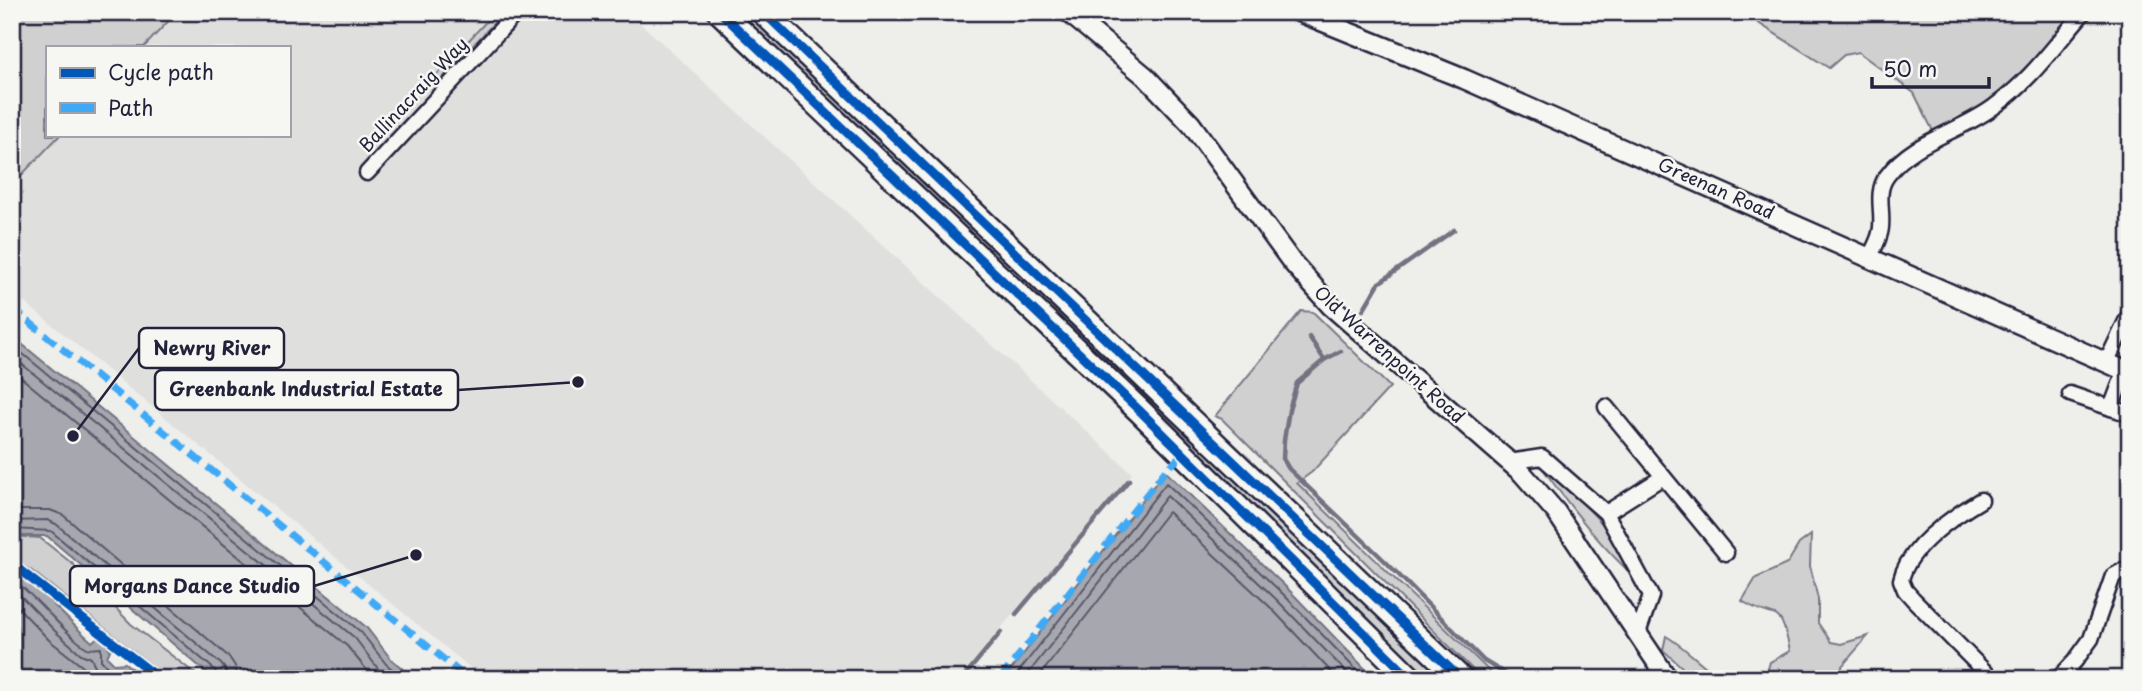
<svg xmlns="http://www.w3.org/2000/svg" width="2142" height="691" viewBox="0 0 2142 691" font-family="'Playpen Sans',sans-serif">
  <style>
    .built { fill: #dfdfde; fill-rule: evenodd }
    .green { fill: #d0d0d1; stroke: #797986; stroke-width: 2 }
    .water { fill: #a7a7af; stroke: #727281; stroke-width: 2 }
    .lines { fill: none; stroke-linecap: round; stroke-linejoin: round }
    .shore { stroke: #575769; stroke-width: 2 }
    .stream { stroke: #727281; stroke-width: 4.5 }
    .minor-casing { stroke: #22223b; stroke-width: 19 }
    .tertiary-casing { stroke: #22223b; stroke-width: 23 }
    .trunk-casing { stroke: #22223b; stroke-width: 28 }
    .minor { stroke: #f6f6f2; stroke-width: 14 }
    .tertiary { stroke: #f6f6f2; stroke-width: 18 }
    .trunk { stroke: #f6f6f2; stroke-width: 23 }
    .quiet { stroke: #3fa9f5; stroke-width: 7; stroke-dasharray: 14 7; stroke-linecap: butt }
    .cycleway-casing { stroke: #f6f6f2; stroke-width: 13 }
    .cycleway { stroke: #0057b8; stroke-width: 9 }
    .labels { text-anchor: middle; stroke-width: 5; stroke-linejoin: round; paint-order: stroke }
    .street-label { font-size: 18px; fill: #22223b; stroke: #f6f6f2 }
    .leader { fill: none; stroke: #22223b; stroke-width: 2.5 }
    .callout-dot { fill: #22223b; stroke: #f6f6f2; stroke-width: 2.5 }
    .callout { fill: #f6f6f2; stroke: #22223b; stroke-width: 2.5 }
    .callout-label { font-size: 19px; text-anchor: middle; font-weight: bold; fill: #22223b }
  </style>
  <rect width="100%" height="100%" fill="#eeeeeb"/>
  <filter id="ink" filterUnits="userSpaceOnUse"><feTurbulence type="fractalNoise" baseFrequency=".0143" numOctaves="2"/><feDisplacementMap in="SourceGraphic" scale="14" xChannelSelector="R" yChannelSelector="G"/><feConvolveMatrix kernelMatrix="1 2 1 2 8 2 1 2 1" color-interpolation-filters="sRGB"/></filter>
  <g filter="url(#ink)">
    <path class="built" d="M12,12H628L1132,473L958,679H484L12,292ZM47,47H289V135H47Z"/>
    <g class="green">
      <polygon points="12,12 177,12 144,47 47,47 47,135 60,135 12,185"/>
      <polygon points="495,12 504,12 438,83 429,83"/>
      <polygon points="732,12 751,12 1006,253 1447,679 1421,679"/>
      <polygon points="1729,12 2084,12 1993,108 1934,133 1914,93 1858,52 1844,55 1829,68 1755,21"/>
      <polygon points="1301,311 1313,312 1390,387 1312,472 1297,483 1490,672 1503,679 1482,679 1222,419 1215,416"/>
      <path d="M1543,469L1565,484L1611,533L1639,581C1602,548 1572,509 1543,469Z"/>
      <path d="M1811,535L1810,566L1818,599V623L1831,642L1841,644L1868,636L1842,666V679H1765L1770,662L1790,651C1779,599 1778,624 1742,601L1756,578L1787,564L1799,544Z"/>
      <polygon points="12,536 40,538 74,565 131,624 202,679 169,679 32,571 12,559"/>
      <path d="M1666,636C1687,648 1702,667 1723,679H1689L1684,669L1663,650Z"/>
    </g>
    <g class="water">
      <polygon points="12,336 366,627 391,659 415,679 214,679 47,536 12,536"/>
      <polygon points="1165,471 1288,589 1375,679 1004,679"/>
      <path d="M12,571C43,589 65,619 92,642L100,635L110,650L107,657L114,664L125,663L144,679H12Z"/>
    </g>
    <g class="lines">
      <g class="shore">
        <polyline points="12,345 361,632 386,664 404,679"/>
        <polyline points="12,356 355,638 379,670 390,679"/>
        <polyline points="12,370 347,646 374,679"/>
        <polyline points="12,510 50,510 63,515 229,657 235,666 238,679"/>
        <polyline points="12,521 47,520 56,524 221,664 226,670 227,679"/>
        <polyline points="12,529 51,531 215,670 218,679"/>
        <path d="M12,579C33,592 74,645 90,649C93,649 97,648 101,648V660L109,669L123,671L133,679"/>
        <polyline points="12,589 19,594 57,633 81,654 91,658 96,668 109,679"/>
        <polyline points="12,601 49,640 83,667 92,679"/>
        <polyline points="1013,679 1166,483 1283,594 1365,679"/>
        <polyline points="1024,679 1167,496 1277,600 1353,679"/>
        <polyline points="1037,679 1168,512 1270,607 1338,679"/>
      </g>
      <g class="stream">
        <polyline points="1363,310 1379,283 1454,230"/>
        <polyline points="1309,337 1324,359"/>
        <polyline points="1341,351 1324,360 1297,383 1289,410 1284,440 1283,459 1289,469 1387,563 1484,661 1514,679"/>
        <polyline points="1016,614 1129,480"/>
        <polyline points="962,679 1001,632"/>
      </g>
      <defs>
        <g id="minor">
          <polyline points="367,173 517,12"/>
          <path d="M1869,258C1873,250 1878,242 1880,233C1885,215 1874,193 1887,176C1913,140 1961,132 1995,106C2031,80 2055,45 2084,12"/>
          <polyline points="2106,363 2130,313"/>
          <polyline points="2125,371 2111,408 2130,414"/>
          <polyline points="2070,394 2111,408"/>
          <polyline points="1606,407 1726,553"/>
          <polyline points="1509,462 1542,457 1606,513 1651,596 1638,633"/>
          <path d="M1981,500C1954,516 1908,547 1901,580L1905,590L1913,599L1992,679"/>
          <polyline points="1606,513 1663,477"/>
          <polyline points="2058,679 2075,661 2091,639 2113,576 2122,571 2130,571"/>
        </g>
        <g id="tertiary">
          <polyline points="1068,12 1145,76 1191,124 1291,261 1331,306 1522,473 1556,512 1668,679"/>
          <polyline points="1299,12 1464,79 2130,373"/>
        </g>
        <g id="trunk">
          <polyline points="720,12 1140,411 1411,679"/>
          <polyline points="763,12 1461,679"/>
        </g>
      </defs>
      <use href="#minor" class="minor-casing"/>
      <use href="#tertiary" class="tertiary-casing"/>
      <use href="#trunk" class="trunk-casing"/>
      <use href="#minor" class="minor"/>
      <use href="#tertiary" class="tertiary"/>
      <use href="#trunk" class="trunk"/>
      <g class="quiet">
        <polyline points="12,308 468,679"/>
        <polyline points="1000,679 1165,471 1176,461 1181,451"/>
      </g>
      <defs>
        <g id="cycleway">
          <polyline points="720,12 1140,411 1411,679"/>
          <polyline points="763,12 1461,679"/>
          <polyline points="12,564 160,679"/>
        </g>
      </defs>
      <use href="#cycleway" class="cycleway-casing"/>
      <use href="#cycleway" class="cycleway"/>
    </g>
  </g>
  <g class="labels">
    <g class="street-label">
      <text transform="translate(414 95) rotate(-47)" y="6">Ballinacraig Way</text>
      <text transform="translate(1716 189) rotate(24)" y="6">Greenan Road</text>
      <text transform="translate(1389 355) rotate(42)" y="6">Old Warrenpoint Road</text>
    </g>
  </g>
  <path class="leader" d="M73 436L139 348M578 382L458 390M416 555L314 586"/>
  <g class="callout-dot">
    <circle cx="73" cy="436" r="7"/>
    <circle cx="578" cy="382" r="7"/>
    <circle cx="416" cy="555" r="7"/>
  </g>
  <g class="callout">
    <rect x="139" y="328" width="145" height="40" rx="7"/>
    <rect x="155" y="370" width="303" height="40" rx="7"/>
    <rect x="70" y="566" width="244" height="40" rx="7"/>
  </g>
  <g class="callout-label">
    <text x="212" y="355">Newry River</text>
    <text x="306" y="396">Greenbank Industrial Estate</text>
    <text x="192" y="593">Morgans Dance Studio</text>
  </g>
  <rect width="2142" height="691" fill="none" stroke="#f6f6f2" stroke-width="42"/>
  <rect x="21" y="21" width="2100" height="649" fill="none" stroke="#22223b" stroke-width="2.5" filter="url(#ink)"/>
  <rect x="46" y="46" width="245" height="91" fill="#f6f6f2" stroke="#a1a1a9" stroke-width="2"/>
  <rect x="60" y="68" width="35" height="10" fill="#0057b8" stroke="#a1a1a9" stroke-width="2"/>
  <text x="108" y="80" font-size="21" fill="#22223b">Cycle path</text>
  <rect x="60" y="103" width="35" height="10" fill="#3fa9f5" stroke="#a1a1a9" stroke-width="2"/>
  <text x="108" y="116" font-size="21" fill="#22223b">Path</text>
  <path d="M1872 77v10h117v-10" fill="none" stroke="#22223b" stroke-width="3.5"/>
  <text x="1883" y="77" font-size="21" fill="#22223b" stroke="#f6f6f2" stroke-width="5" paint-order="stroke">50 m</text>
</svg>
